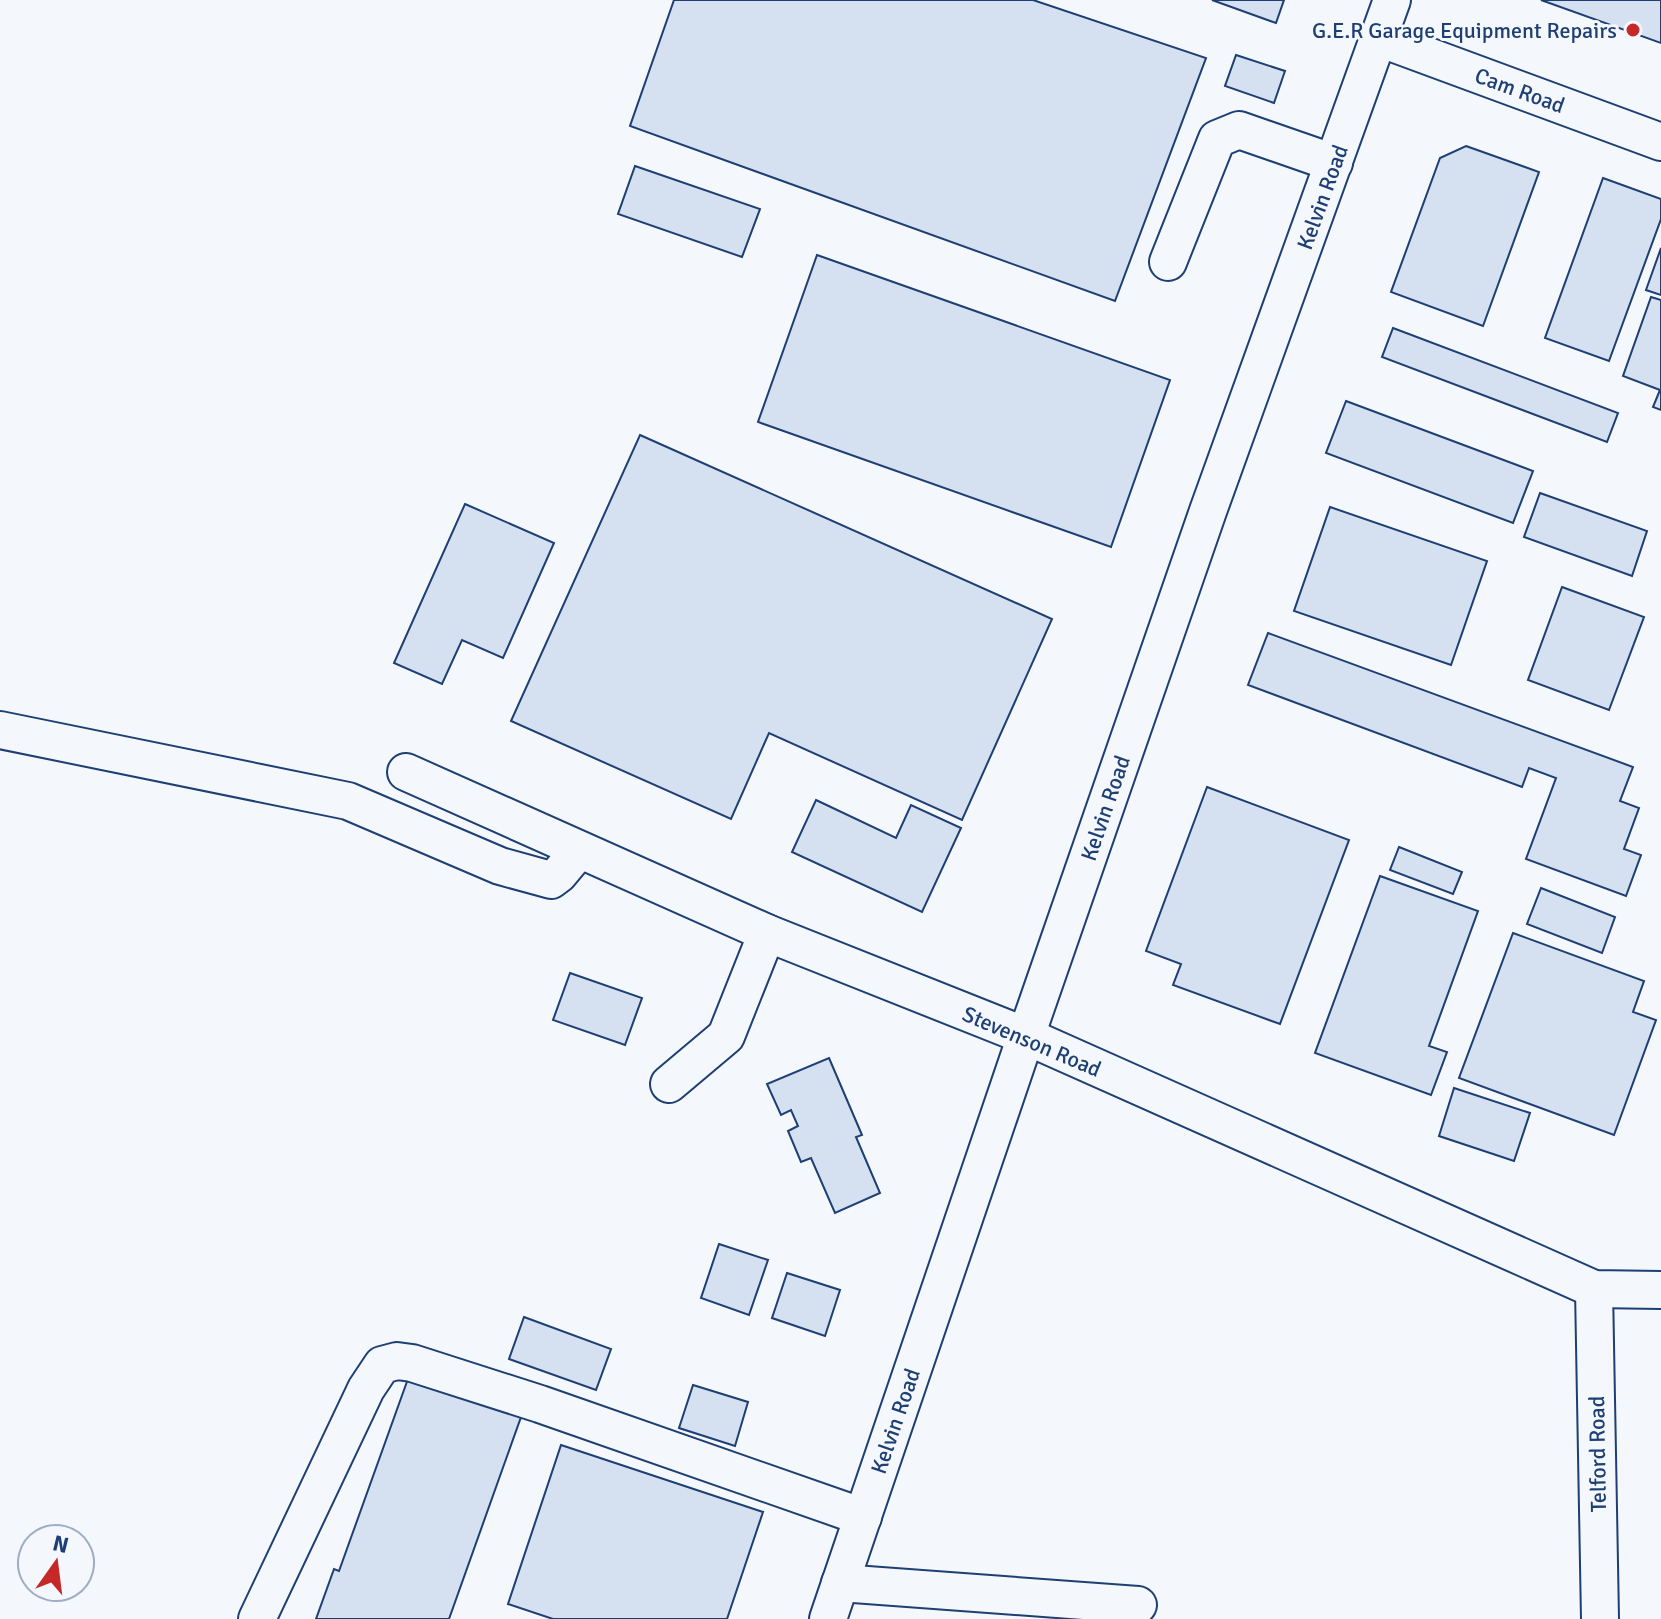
<svg xmlns="http://www.w3.org/2000/svg" width="1661" height="1619" viewBox="0 0 1661 1619" font-family="Signika,sans-serif">
  <style>
    .building { fill: #d5e0f0; stroke: #1d3f73; stroke-width: 2 }
    .lines { fill: none; stroke-linecap: round; stroke-linejoin: round }
    .minor-casing { stroke: #1d3f73; stroke-width: 40 }
    .minor { stroke: #f4f7fb; stroke-width: 36 }
    .poi-dot { fill: #c62828; stroke: #f4f7fb; stroke-width: 3 }
    .labels { text-anchor: middle; stroke-width: 6; stroke-linejoin: round; paint-order: stroke }
    .poi-label { font-size: 22px; fill: #1d3f73; stroke: #f4f7fb; text-anchor: end }
    .street-label { font-size: 22px; fill: #1d3f73; stroke: #f4f7fb }
  </style>
  <rect width="100%" height="100%" fill="#f4f7fb"/>
  <g class="building">
    <polygon points="674,0 1033,0 1206,58 1115,301 630,126"/>
    <polygon points="1212,0 1284,0 1276,23"/>
    <polygon points="1541,0 1661,0 1661,43"/>
    <polygon points="1236,55 1285,71 1274,103 1225,86"/>
    <polygon points="1466,146 1539,172 1483,326 1391,292 1440,158"/>
    <polygon points="635,166 760,209 742,257 618,214"/>
    <polygon points="1603,178 1661,199 1661,219 1609,361 1545,338"/>
    <polygon points="1661,248 1661,295 1646,290"/>
    <polygon points="817,255 1170,380 1111,547 758,422"/>
    <polygon points="1651,297 1661,300 1661,410 1653,407 1660,390 1623,376"/>
    <polygon points="1393,328 1618,413 1607,442 1382,357"/>
    <polygon points="1346,401 1533,471 1513,523 1326,453"/>
    <polygon points="640,435 1052,619 962,820 769,733 731,819 511,721"/>
    <polygon points="1540,493 1647,531 1632,576 1524,537"/>
    <polygon points="465,504 554,543 503,658 462,640 442,684 394,663"/>
    <polygon points="1330,507 1487,561 1451,665 1294,611"/>
    <polygon points="1562,587 1644,617 1609,710 1528,680"/>
    <polygon points="1268,633 1633,767 1620,801 1639,808 1624,849 1641,855 1626,896 1526,859 1556,778 1529,768 1522,787 1248,685"/>
    <polygon points="1207,787 1349,840 1280,1024 1173,985 1181,964 1146,951"/>
    <polygon points="816,800 896,838 911,805 961,828 922,912 792,852"/>
    <polygon points="1399,847 1462,872 1453,894 1390,870"/>
    <polygon points="1380,876 1478,911 1429,1046 1447,1052 1431,1095 1315,1053"/>
    <polygon points="1541,888 1615,917 1602,953 1527,924"/>
    <polygon points="1513,933 1644,981 1633,1012 1656,1020 1614,1135 1459,1078"/>
    <polygon points="570,973 642,998 625,1045 553,1020"/>
    <polygon points="829,1058 862,1135 856,1137 880,1193 835,1213 811,1158 801,1162 788,1131 798,1126 791,1110 781,1115 767,1084"/>
    <polygon points="1454,1088 1530,1113 1514,1161 1439,1136"/>
    <polygon points="719,1244 768,1260 749,1315 701,1298"/>
    <polygon points="787,1273 840,1290 825,1336 772,1318"/>
    <polygon points="524,1317 611,1349 596,1390 509,1359"/>
    <polygon points="409,1376 521,1417 449,1619 316,1619 334,1569 339,1571"/>
    <polygon points="693,1385 748,1402 735,1446 679,1428"/>
    <polygon points="561,1445 763,1512 727,1619 553,1619 508,1604"/>
  </g>
  <g class="lines">
    <defs>
      <g id="minor">
        <polyline points="1379,38 1661,142"/>
        <polyline points="1168,262 1217,139 1239,130 1334,163"/>
        <polyline points="0,730 348,801 500,866 551,880 559,874 579,850"/>
        <polyline points="406,772 767,933 1026,1036 1594,1289 1661,1290"/>
        <polyline points="669,1084 726,1036 767,933"/>
        <polyline points="1594,1289 1600,1619"/>
        <polyline points="840,1583 1138,1605"/>
        <polyline points="257,1619 366,1389 382,1365 397,1361 412,1363 540,1404 863,1517"/>
        <polyline points="828,1619 1026,1036 1208,511 1392,0"/>
      </g>
    </defs>
    <use href="#minor" class="minor-casing"/>
    <use href="#minor" class="minor"/>
  </g>
  <circle class="poi-dot" cx="1633" cy="30" r="8"/>
  <g class="labels">
    <g class="poi-label">
      <text x="1617" y="38">G.E.R Garage Equipment Repairs</text>
    </g>
    <g class="street-label">
      <text transform="translate(1520 90) rotate(20)" y="8">Cam Road</text>
      <text transform="translate(1322 197) rotate(-70)" y="8">Kelvin Road</text>
      <text transform="translate(1105 808) rotate(-71)" y="8">Kelvin Road</text>
      <text transform="translate(1032 1041) rotate(23)" y="8">Stevenson Road</text>
      <text transform="translate(895 1421) rotate(-71)" y="8">Kelvin Road</text>
      <text transform="translate(1597 1454) rotate(-91)" y="8">Telford Road</text>
    </g>
  </g>
  <g transform="translate(56 1563) rotate(14)"><circle r="38" fill="#f4f7fb" stroke="#9eadc5" stroke-width="2"/>
  <path d="M0-6L14 30L0 20L-14 30Z" fill="#c62828"/>
  <text y="-12" font-size="22" font-weight="bold" text-anchor="middle" fill="#1d3f73">N</text>
  </g>
</svg>
